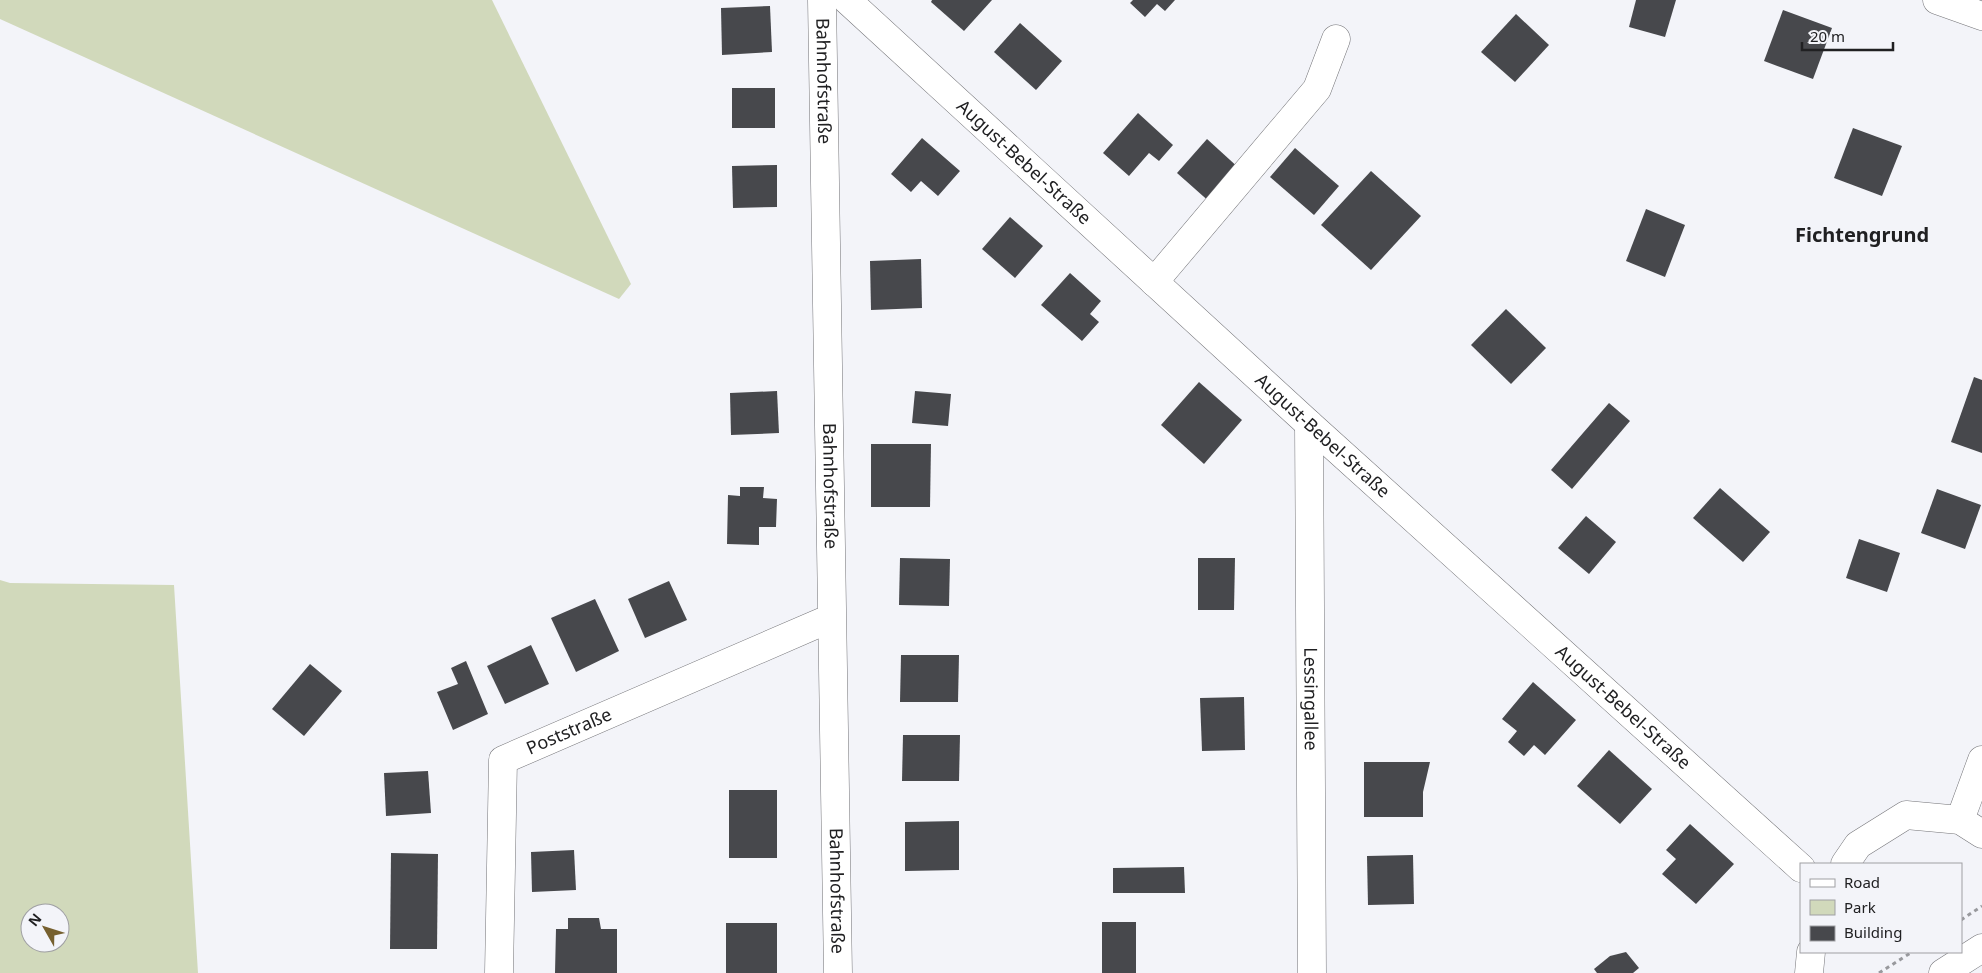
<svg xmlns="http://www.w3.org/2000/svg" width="1982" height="973" viewBox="0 0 1982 973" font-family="'Noto Sans',sans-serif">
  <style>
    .green { fill: #d1d9bb; fill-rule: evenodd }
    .building { fill: #47484c }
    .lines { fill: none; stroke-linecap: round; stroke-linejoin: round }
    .minor-casing { stroke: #747478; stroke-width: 29 }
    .path { stroke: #98999d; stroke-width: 3; stroke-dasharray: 4 4; stroke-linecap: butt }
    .minor { stroke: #fff; stroke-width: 28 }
    .labels { text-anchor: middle; stroke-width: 5; stroke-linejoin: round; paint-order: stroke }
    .street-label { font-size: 18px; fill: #202022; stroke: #f3f4f9 }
    .quarter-label { font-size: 20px; font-weight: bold; fill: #202022; stroke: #f3f4f9 }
  </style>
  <rect width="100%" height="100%" fill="#f3f4f9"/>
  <g class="green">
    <polygon points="0,0 492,0 631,284 619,299 0,19"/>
    <path d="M0,580L10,583L174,585L198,973H0ZM30,913H60V943H30Z"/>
  </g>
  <g class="building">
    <polygon points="932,0 992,0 964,31 931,2"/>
    <polygon points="1133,0 1175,0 1165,11 1157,4 1145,17 1130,3"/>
    <polygon points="1636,0 1676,0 1665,37 1629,27"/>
    <polygon points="770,6 772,52 722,55 721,8"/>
    <polygon points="1783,10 1832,28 1813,79 1764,61"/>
    <polygon points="1516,14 1549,45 1515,82 1481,52"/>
    <polygon points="1020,23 1062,61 1036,90 994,52"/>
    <rect x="732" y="88" width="43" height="40"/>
    <polygon points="1138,113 1173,145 1159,161 1149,153 1129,176 1103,153"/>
    <polygon points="1853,128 1902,146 1882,196 1834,178"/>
    <polygon points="922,138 960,171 938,196 921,181 911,192 891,174"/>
    <polygon points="1207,139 1241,170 1212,204 1177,173"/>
    <polygon points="1295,148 1339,186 1314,215 1270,177"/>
    <polygon points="777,165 777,207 733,208 732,166"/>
    <polygon points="1371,171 1421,216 1371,270 1321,225"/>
    <polygon points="1646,209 1685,225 1665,277 1626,261"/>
    <polygon points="1010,217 1043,246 1015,278 982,249"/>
    <polygon points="921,259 922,308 871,310 870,261"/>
    <polygon points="1070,273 1101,301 1090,314 1099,322 1082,341 1041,305"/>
    <polygon points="1506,309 1546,348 1511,384 1471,345"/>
    <polygon points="1974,377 1982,380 1982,453 1951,442"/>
    <polygon points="1199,382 1242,420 1204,464 1161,425"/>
    <polygon points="777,391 779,433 731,435 730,393"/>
    <polygon points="915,391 951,394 948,426 912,423"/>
    <polygon points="1609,403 1630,421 1572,489 1551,470"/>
    <polygon points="871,444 931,444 930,507 871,507"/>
    <polygon points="740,487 764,487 763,498 777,499 776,527 759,527 759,545 727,544 728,495 740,496"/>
    <polygon points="1720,488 1770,532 1743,562 1693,518"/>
    <polygon points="1937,489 1981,505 1965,549 1921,533"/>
    <polygon points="1586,516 1616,542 1589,574 1558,548"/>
    <polygon points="1859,539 1900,553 1887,592 1846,578"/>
    <polygon points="900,558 950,559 949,606 899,605"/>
    <polygon points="1198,558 1235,558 1234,610 1198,610"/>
    <polygon points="669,581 687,620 645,638 628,599"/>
    <polygon points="595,599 619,651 576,672 551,618"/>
    <polygon points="531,645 549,684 505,704 487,666"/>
    <polygon points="901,655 959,655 958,702 900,702"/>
    <polygon points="466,661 488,714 453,730 437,692 458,684 451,668"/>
    <polygon points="310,664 342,691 304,736 272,709"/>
    <polygon points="1533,682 1576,720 1545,755 1534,745 1524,756 1508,742 1517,731 1502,719"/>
    <polygon points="1244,697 1245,750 1202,751 1200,698"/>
    <polygon points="903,735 960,735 959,781 902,781"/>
    <polygon points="1609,750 1652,789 1620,824 1577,786"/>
    <polygon points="1364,762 1430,762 1423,792 1423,817 1364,817"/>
    <polygon points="428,771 431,813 386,816 384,773"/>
    <rect x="729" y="790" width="48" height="68"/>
    <polygon points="959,821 959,870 905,871 905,822"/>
    <polygon points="1690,824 1734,864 1696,904 1662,874 1676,859 1666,850"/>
    <polygon points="574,850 576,890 532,892 531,852"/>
    <polygon points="391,853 438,854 437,949 390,949"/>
    <polygon points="1413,855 1414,904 1368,905 1367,856"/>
    <polygon points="1184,867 1185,893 1113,893 1113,868"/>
    <polygon points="568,918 599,918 601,929 617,929 617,973 555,973 556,929 568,929"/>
    <rect x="1102" y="922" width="34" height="51"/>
    <rect x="726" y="923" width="51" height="50"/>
    <polygon points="1626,952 1639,968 1633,973 1597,973 1594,969 1610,956"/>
  </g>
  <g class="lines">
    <defs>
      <g id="minor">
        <path id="s1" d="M822,0L838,973"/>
        <path id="s2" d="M847,0L1309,424L1801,868"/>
        <polyline points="1937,0 1982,16"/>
        <polyline points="1154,282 1317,89 1336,39"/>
        <path id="s3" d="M1309,424L1312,973"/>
        <polyline points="1960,820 1982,760"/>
        <polyline points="1845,864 1858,845 1906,815 1960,820 1982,834"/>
        <path id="s4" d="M499,973L503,760L831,618"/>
        <polyline points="1809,973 1811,952"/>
        <polyline points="1943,973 1982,948"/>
      </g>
    </defs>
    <use href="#minor" class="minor-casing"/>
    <g class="path">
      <polyline points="1961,920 1982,906"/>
      <polyline points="1879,973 1912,952"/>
    </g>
    <use href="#minor" class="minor"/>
  </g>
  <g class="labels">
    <g class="street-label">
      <text dy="6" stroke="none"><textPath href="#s1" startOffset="81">Bahnhofstraße</textPath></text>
      <text dy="6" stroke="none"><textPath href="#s2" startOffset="240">August-Bebel-Straße</textPath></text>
      <text dy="6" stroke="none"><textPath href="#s2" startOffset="645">August-Bebel-Straße</textPath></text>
      <text dy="6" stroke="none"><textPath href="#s1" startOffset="486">Bahnhofstraße</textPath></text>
      <text dy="6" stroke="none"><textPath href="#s3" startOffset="275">Lessingallee</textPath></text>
      <text dy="6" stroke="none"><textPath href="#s2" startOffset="1050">August-Bebel-Straße</textPath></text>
      <text dy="6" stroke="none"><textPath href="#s4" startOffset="285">Poststraße</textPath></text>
      <text dy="6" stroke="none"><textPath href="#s1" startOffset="891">Bahnhofstraße</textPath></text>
    </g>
    <g class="quarter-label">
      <text x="1862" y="242">Fichtengrund</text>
    </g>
  </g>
  <rect x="1800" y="863" width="162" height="90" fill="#f3f4f9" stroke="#9f9fa3"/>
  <rect x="1810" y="879" width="25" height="8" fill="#ffffff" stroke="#9f9fa3"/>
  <text x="1844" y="888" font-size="15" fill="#202022">Road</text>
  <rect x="1810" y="900" width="25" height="15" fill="#d1d9bb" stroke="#9f9fa3"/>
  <text x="1844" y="913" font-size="15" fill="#202022">Park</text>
  <rect x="1810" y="926" width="25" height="15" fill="#47484c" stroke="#9f9fa3"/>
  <text x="1844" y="938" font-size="15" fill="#202022">Building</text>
  <g transform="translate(45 928) rotate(309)"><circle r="24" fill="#f3f4f9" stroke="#9f9fa3"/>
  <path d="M0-4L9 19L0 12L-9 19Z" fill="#76602f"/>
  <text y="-8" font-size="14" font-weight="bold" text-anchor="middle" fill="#202022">N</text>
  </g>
  <path d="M1802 42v8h91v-8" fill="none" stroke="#202022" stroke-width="2.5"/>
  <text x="1810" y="42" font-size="15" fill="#202022" stroke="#f3f4f9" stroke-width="4" paint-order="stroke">20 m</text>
</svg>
